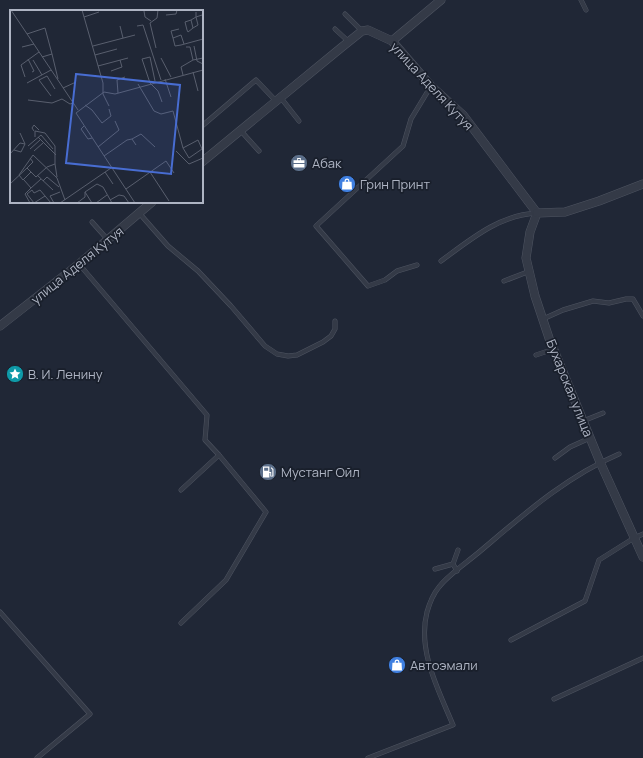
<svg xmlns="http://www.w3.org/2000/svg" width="643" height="758" viewBox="0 0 643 758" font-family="Manrope,sans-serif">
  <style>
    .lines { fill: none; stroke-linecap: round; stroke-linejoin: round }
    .service-casing { stroke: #4e5461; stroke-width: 5 }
    .minor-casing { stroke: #4e5461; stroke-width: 9 }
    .service { stroke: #343a47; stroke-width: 4 }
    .minor { stroke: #343a47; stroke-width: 8 }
    .labels { text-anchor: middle; stroke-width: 3.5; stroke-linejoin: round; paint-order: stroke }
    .street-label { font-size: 13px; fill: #aeb4c3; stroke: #191f2b }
    .poi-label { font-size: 13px; fill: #aeb4c3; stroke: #191f2b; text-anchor: start }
    .inset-road { fill: none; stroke: #595f6e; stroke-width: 1 }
    .view { fill: #486dd2; fill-opacity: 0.15; stroke: #486dd2; stroke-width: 2 }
    .inset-edge { fill: none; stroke: #aeb4c3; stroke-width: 2 }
  </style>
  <rect width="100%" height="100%" fill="#202736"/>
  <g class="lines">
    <defs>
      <g id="service">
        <polyline points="581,0 586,10"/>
        <polyline points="345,14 362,31"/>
        <polyline points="335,29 349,42"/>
        <polyline points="281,98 299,121"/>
        <polyline points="202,126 256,80 276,101"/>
        <polyline points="241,131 259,151"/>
        <polyline points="140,214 168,246 198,271 231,306 265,346 277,354 288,356 297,355 323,342 331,336 335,329 335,321"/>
        <polyline points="92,222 108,240"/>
        <path d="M441,261C471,239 499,215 537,213"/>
        <polyline points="79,264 207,415 205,440 219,455 181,490"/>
        <polyline points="417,265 397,271 385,280 368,286 316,226 403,146 411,119 431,86"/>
        <polyline points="504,281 530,271"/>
        <polyline points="543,319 563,310 593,301 609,303 626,299 633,299 643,316"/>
        <polyline points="536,355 554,349"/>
        <polyline points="583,421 603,413"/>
        <polyline points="555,458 570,447 590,438"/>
        <polyline points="435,569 453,564"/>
        <polyline points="457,571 453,564 458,550"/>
        <polyline points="0,612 90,714 37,758"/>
        <polyline points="181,623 226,580 266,512 219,455"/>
        <polyline points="511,640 585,601 599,560 634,538 643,534"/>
        <polyline points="554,699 643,658"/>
        <path d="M368,758L453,725C439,691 417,651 427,612C429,605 434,593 439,587C448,575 466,563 478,553C522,516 565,477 619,454"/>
      </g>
      <g id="minor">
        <polyline points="392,41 441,0"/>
        <polyline points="202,162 342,47 362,31 368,30 392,41 431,86 463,115 537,213"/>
        <polyline points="537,213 530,232 526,258 535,296 549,338 600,462 643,557"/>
        <polyline points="537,213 565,212 599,201 643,184"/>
        <polyline points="0,326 79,264 152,202"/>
      </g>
    </defs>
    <use href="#service" class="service-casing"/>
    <use href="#minor" class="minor-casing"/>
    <use href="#service" class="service"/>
    <use href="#minor" class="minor"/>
  </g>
  <defs>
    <symbol id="office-disc" viewBox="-11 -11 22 22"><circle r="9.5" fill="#5c6f8a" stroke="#191f2b"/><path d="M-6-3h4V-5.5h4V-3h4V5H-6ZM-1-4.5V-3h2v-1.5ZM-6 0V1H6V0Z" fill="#fff"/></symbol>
    <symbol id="shop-disc" viewBox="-11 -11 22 22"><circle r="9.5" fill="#3f7fe0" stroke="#191f2b"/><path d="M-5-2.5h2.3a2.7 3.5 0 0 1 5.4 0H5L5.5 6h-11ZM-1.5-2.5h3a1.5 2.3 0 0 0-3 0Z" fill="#fff"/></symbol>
    <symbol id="sight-disc" viewBox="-11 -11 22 22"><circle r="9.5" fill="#0f9aa8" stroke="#191f2b"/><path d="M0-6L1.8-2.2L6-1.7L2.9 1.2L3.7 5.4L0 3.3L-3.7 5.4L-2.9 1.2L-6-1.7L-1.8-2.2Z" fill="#fff"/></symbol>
    <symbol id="fuel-disc" viewBox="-11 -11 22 22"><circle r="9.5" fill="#5c6f8a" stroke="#191f2b"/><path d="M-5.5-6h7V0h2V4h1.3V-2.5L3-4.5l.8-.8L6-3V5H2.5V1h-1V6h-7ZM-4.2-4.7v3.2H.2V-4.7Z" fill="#fff"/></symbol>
  </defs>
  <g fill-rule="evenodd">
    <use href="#office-disc" x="289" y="153" width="20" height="20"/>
    <use href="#shop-disc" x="337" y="174" width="20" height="20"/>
    <use href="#sight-disc" x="5" y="364" width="20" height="20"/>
    <use href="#fuel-disc" x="258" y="462" width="20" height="20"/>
    <use href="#shop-disc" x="387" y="655" width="20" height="20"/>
  </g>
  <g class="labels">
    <g class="street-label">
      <text transform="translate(432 86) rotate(47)" y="5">улица Аделя Кутуя</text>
      <text transform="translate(77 265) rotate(-39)" y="5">улица Аделя Кутуя</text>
      <text transform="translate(570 388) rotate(68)" y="5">Бухарская улица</text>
    </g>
    <g class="poi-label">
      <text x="312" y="168">Абак</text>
      <text x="360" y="189">Грин Принт</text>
      <text x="28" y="379">В. И. Ленину</text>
      <text x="281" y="477">Мустанг Ойл</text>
      <text x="410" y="670">Автоэмали</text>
    </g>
  </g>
  <g transform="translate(10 10)">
    <rect width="193" height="193" fill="#202736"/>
    <path class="inset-road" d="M1,0L68,100M72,0L93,73V84L99,96M134,1L135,7L141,11M186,2V7L192,5L193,7M156,5L166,4L167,0M74,7L89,2M186,7L188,15L183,18L181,10ZM181,10L175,12L177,20L178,22L183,18M110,16L113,28M127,16L133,15L151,70M17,24L35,18L42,44M163,28L161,21L169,19M174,34L171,25L163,28L165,36L171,35L193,29M83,36L125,25M184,36L187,51L193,54M12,37L24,34M176,37H180L183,50M146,38L140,13L147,8L148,0M85,45L107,39M32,47L42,44L48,69M151,48L161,67M18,49L24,61L22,62M23,50L32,65M88,56L118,48M101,61L112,57L110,50M183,62L188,81M173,65L171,57L183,50L193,48M15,67L11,55L29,42M155,69L161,87M29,70L37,66L45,79M29,70L41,86M145,71L140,47L132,49L140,73L148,81L152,92M17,73L41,60M128,74L144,101L151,104L163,101L173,138L188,130L192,139L179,148L173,138M53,78L66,72M94,82L66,103L125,193M94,82L105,84L193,60M108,83L107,70L115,67M18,90L42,93L52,89L60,94L63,93M75,95L82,100L92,113L101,106L99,99M74,116L71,119L78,129L82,128M24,121L22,118L24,115L29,120M10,123L15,134M28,127L46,145M122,129L131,124L145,137M18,136L31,125L43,139M88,137L109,120L105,111M20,139L30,130M24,141L33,133M166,141L179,154L193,148M0,144L10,133L15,134L11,142L4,140M94,146L117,130L122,129L126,135M45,154L47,167M17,158L23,152L20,148M21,162L13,170L9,165L23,145L47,168L55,190M95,162L103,174M140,162L159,191M27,165L43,180M14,170L21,178L15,184L20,193M33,171L37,167L49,177M0,174L17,158L26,167L37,157L45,154V136L35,123L25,121V127M21,178L31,169M116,179L156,151L164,163M75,182L82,193M100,190L109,185L114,186L119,193M24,193L17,184L22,180L24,183L30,180L41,193M24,193L35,186M44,193L40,186L50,182M50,193L101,158M67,193L75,187V182L87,174L93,177L102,193M86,193L97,185"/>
    <path class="view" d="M66,64L170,75L161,164L56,153Z"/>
    <rect width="193" height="193" class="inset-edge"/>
  </g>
</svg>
